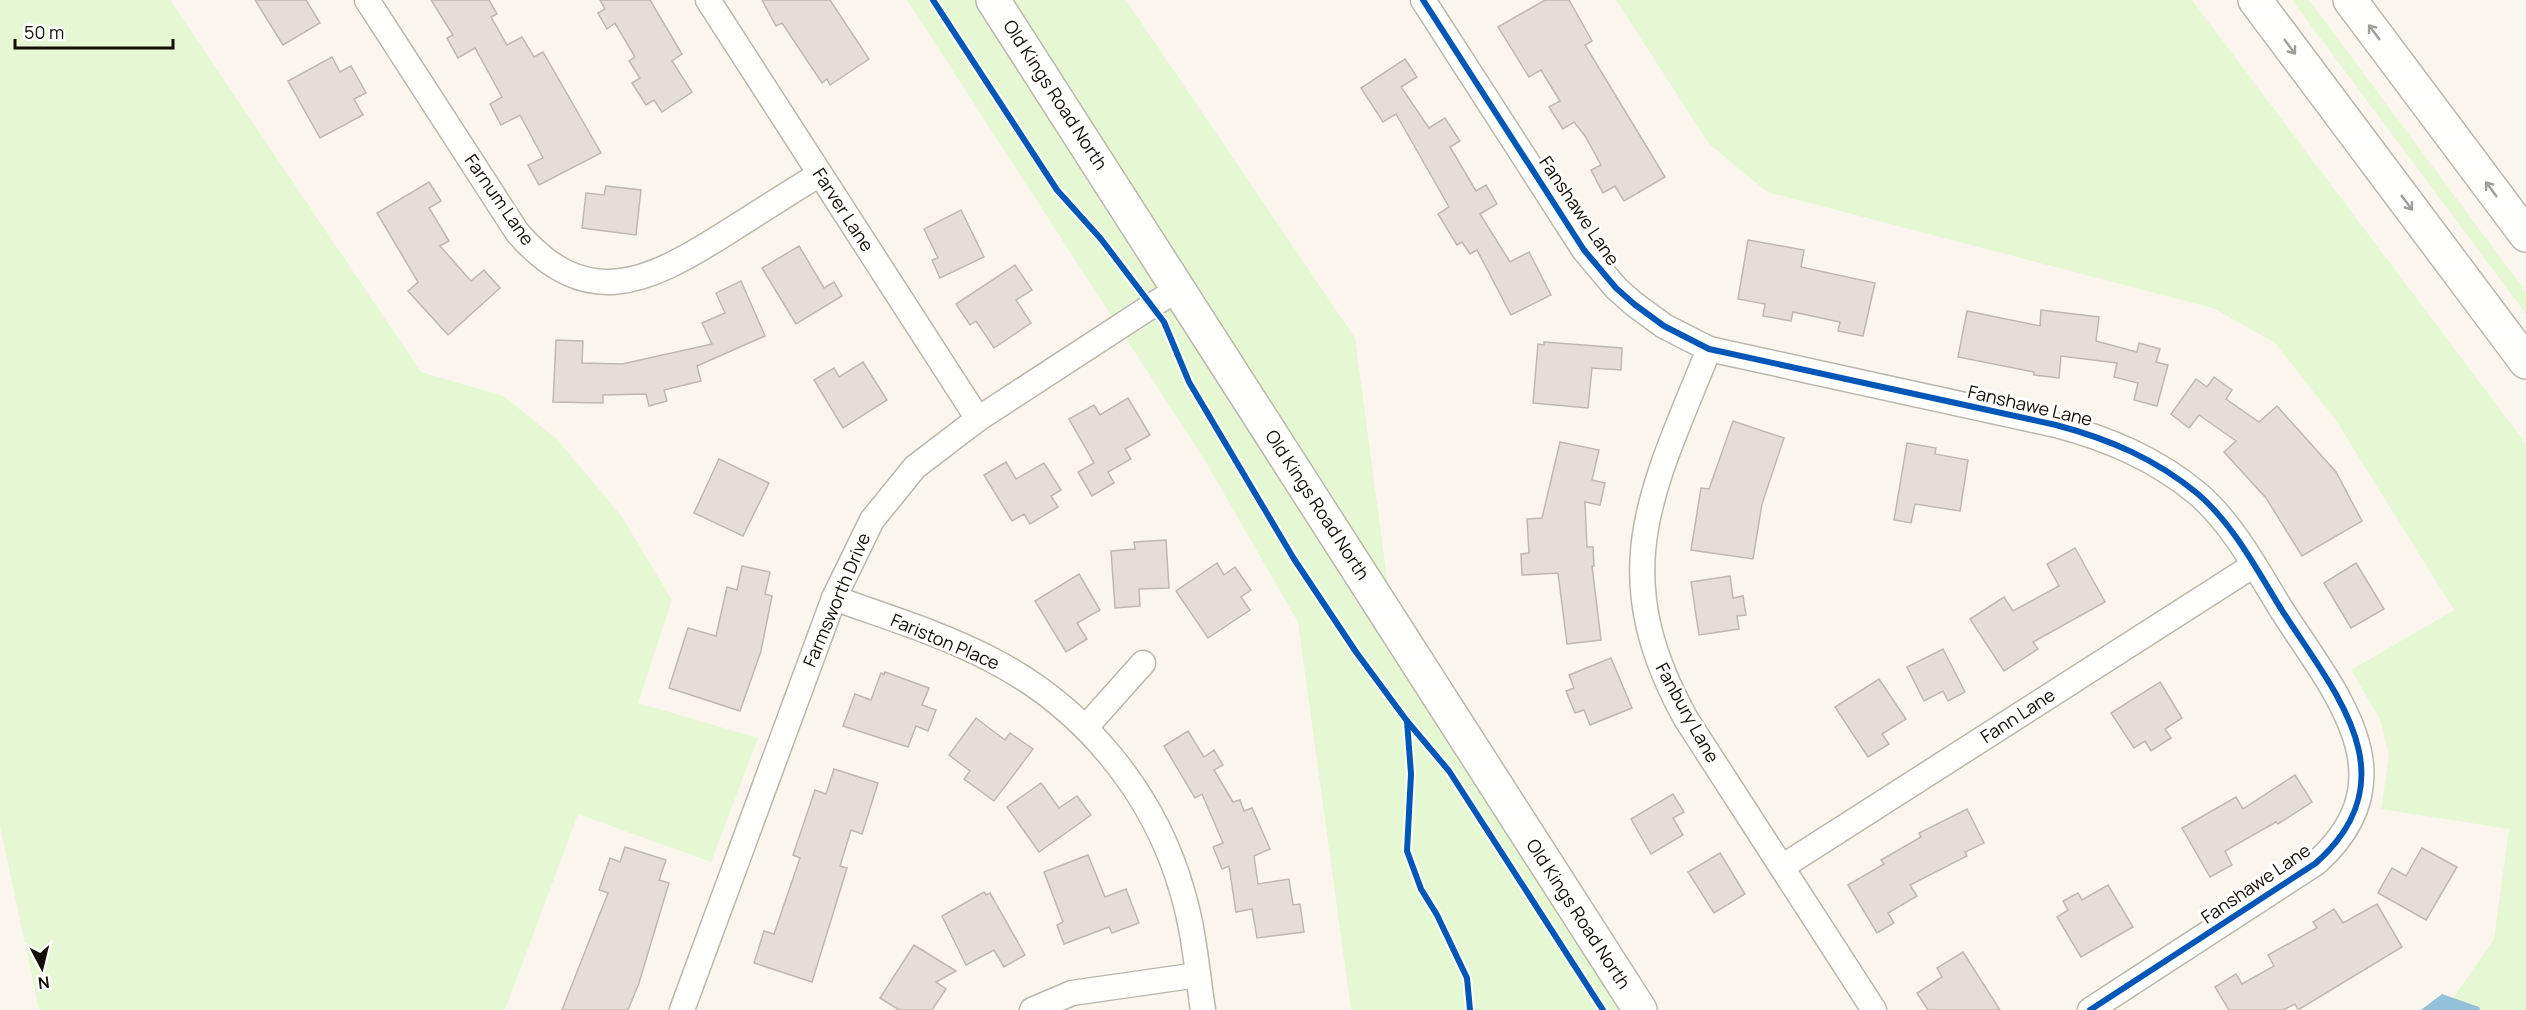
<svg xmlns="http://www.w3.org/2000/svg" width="2526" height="1010" viewBox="0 0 2526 1010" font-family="Manrope,sans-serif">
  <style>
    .green { fill: #e6f7d4 }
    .water { fill: #94c0da }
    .building { fill: #e6ded6; stroke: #c0b8b0; stroke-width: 1.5 }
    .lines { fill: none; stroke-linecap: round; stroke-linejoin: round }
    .street-casing { stroke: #bbb7ad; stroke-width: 27 }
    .secondary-casing { stroke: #bbb7ad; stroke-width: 36 }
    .highway-casing { stroke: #bbb7ad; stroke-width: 36 }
    .street { stroke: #fefefc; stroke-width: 24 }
    .secondary { stroke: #fefefc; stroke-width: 33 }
    .highway { stroke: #fefefc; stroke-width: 33 }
    .cycleway-casing { stroke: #fff; stroke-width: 10 }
    .cycleway { stroke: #0057b8; stroke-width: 6 }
    .oneway { stroke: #a09e98 }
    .labels { text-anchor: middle; stroke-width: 6; stroke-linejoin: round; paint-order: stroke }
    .street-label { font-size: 18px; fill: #130e03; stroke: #fff }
  </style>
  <rect width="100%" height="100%" fill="#faf6ee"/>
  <g class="green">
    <polygon points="0,0 170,0 421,372 503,396 556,438 622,517 672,600 638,703 758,738 711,862 578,814 505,1010 39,1010 0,826"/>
    <polygon points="907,0 978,0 1627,1010 1351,1010 1298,622 1204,459"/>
    <polygon points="1006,0 1126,0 1355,338 1390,601"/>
    <polygon points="1616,0 2192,0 2526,444 2526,1010 2480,1010 2453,998 2494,939 2509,829 2381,809 2389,756 2380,719 2351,670 2454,610 2335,419 2275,343 2213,308 1767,192 1709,144"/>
    <polygon points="2292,0 2309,0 2526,292 2526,314"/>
  </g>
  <polygon class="water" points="2442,994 2479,1007 2480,1010 2421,1010"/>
  <g class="building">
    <polygon points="255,0 306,0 320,23 283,45"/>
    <polygon points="431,0 489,0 497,14 491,17 507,45 522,37 534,57 543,52 601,153 539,185 528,165 543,158 520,115 501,125 490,104 502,97 475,48 458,58 447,38 453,35"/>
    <polygon points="600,0 650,0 682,54 672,61 692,92 662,112 654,100 646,105 632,83 640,78 629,61 635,57 615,23 607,29 598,13 605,9"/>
    <polygon points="762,0 830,0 869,59 830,85 827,79 822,83 782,23 776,26"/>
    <polygon points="1545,0 1569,0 1592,41 1585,45 1665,177 1624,201 1615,186 1603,193 1591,170 1601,165 1585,136 1574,122 1563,129 1549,107 1560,101 1541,70 1529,77 1498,27"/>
    <polygon points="332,57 340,72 351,66 366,93 354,99 363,115 320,138 288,81"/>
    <polygon points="1405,59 1417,77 1401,87 1429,128 1445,118 1460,141 1450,147 1476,191 1486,185 1497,204 1480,214 1510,262 1529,252 1551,295 1511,315 1477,250 1470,254 1462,242 1457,245 1438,214 1449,207 1396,114 1383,122 1361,88"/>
    <polygon points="429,182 441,201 429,208 449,241 440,246 471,281 484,270 500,288 448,335 408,291 418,282 377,213"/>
    <polygon points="606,186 641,190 636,235 582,228 586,193 604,195"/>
    <polygon points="961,210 984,257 940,278 932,260 938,258 924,229"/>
    <polygon points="1748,240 1804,250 1801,267 1875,283 1863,336 1838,331 1840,322 1793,312 1791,321 1763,316 1765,304 1738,299"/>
    <polygon points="799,246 824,288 834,282 842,296 796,324 762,268"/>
    <polygon points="1015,265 1032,290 1016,300 1031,323 994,348 976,321 970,325 956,304"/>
    <polygon points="741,281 765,336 697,366 701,381 664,390 667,401 649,406 646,394 603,395 603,403 553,402 556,340 583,341 582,363 622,364 712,344 702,323 725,313 716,293"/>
    <polygon points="2041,310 2099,317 2096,341 2137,352 2139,343 2160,349 2156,362 2168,365 2157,406 2134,400 2138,383 2114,377 2117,363 2061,356 2059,378 2034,375 2034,372 1958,357 1967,311 2040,326"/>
    <polygon points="1544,342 1622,348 1621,370 1592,368 1588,408 1533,403 1538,344 1544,345"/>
    <polygon points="863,362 887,400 843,428 814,380 834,368 839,377"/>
    <polygon points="2214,377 2232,390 2226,399 2259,422 2277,406 2336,472 2362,521 2302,556 2266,498 2224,452 2236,441 2199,415 2189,428 2171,414 2196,379 2207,387"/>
    <polygon points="1128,398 1150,435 1125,449 1131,459 1108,472 1114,483 1092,496 1078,472 1094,463 1069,419 1094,405 1100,415"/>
    <polygon points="1733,421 1784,438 1762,504 1753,559 1691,550 1701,488 1709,489"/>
    <polygon points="1560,442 1599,450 1592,480 1605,483 1600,505 1585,502 1587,547 1593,547 1594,566 1592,566 1601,640 1567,644 1558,573 1522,575 1521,554 1529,553 1527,519 1542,518"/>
    <polygon points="1907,443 1936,448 1935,454 1968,460 1960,511 1915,504 1911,523 1894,520"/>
    <polygon points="719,459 769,483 743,536 694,513"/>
    <polygon points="1006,462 1016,479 1044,463 1061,490 1051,496 1058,507 1030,524 1024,514 1012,521 984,475"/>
    <polygon points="1166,540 1169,588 1139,589 1140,606 1115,608 1111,551 1135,549 1134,542"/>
    <polygon points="2075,548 2105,602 2033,642 2038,649 2004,671 1970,619 2004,597 2013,611 2059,586 2047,564"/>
    <polygon points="1217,563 1224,575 1235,567 1251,590 1241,597 1250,610 1208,638 1176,591"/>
    <polygon points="2356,563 2384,609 2351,628 2324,583"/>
    <polygon points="742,566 770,572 765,594 772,596 761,651 740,711 669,688 688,628 716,636 727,587 737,590"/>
    <polygon points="1079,574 1100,610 1077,623 1087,639 1066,652 1035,601"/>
    <polygon points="1730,576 1733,598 1743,596 1746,615 1737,616 1739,629 1699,635 1691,582"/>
    <polygon points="1943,649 1965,692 1948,701 1943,691 1924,701 1907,667"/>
    <polygon points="1611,658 1632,708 1590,725 1584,710 1575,713 1566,691 1574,688 1569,675"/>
    <polygon points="885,672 929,688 922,705 936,710 928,731 916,726 908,747 843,726 855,694 871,700 881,673 884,675"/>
    <polygon points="1879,679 1906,719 1882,734 1889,744 1868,757 1835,707"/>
    <polygon points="2160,682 2182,718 2165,729 2171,738 2151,751 2145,741 2134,748 2111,713"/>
    <polygon points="976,718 1005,740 1010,733 1033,749 994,801 964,779 970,771 949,755"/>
    <polygon points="1188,731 1204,757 1214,750 1223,765 1214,770 1233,802 1240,800 1244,811 1252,808 1270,849 1254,856 1258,884 1289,879 1293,905 1300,904 1304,932 1257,938 1252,909 1236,912 1229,866 1222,869 1213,847 1223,843 1202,794 1195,798 1164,746"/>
    <polygon points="834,769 878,783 862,834 851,830 840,866 847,868 812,982 754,963 764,931 774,934 800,858 793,855 815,790 826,794"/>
    <polygon points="2295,775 2312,802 2278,824 2276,822 2225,851 2232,865 2210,877 2182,828 2236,797 2243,809"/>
    <polygon points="1041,783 1059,808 1077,796 1091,815 1039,852 1007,807"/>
    <polygon points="1673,794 1684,812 1673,818 1683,835 1651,854 1631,819"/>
    <polygon points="1967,809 1984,843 1965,852 1967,856 1910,885 1917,896 1888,913 1894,923 1877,933 1848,885 1884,864 1881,860 1921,837 1919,833"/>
    <polygon points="625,847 666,860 659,880 669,883 639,983 628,1010 562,1010 608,893 599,890 610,858 620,862"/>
    <polygon points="2422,848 2457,867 2426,920 2378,893 2392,868 2406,876"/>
    <polygon points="1720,853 1745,894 1714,913 1688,872"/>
    <polygon points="1088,855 1105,897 1126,889 1139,923 1112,933 1109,927 1064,944 1057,925 1063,922 1044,872"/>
    <polygon points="2108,885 2133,927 2081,957 2057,917 2068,910 2063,901 2078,893 2082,900"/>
    <polygon points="984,892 986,895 990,893 1025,955 1004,967 994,950 966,965 942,916"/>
    <polygon points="2377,904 2402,947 2298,1010 2295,1004 2283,1010 2229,1010 2215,987 2236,974 2242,984 2274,966 2268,955 2317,928 2313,922 2334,909 2343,923"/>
    <polygon points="914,945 956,971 936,982 946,989 932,1010 899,1010 880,998"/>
    <polygon points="1963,952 2000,1010 1928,1010 1917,993 1942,977 1937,968"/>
  </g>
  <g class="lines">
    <defs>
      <g id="street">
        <path d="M367,0L517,232C585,312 647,283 723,235C755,215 787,194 820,174"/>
        <polyline points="708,0 978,419"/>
        <path d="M1423,0L1584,250L1616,288L1634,304L1664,326L1709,349L2056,425C2109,439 2156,459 2198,494C2234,525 2258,572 2283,612C2336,694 2411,778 2316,863L2090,1010"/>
        <path d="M1709,349C1652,491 1604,571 1686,719L1874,1010"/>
        <path d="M834,598C886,617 940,633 990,659C1083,706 1155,793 1183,894C1194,931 1197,971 1203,1010"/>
        <polyline points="1086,727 1143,663"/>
        <polyline points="1782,867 2254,565"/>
        <polyline points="682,1010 834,598 872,520 915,467 978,419 1179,288"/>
        <polyline points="1032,1010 1072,993 1198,975"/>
      </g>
      <polyline id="secondary" points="993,0 1640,1010"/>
      <g id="highway">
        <polyline points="2255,0 2526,362"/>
        <polyline points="2350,0 2526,235"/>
      </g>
    </defs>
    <use href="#street" class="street-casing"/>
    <use href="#secondary" class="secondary-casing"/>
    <use href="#highway" class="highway-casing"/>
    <use href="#street" class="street"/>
    <use href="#secondary" class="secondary"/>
    <use href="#highway" class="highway"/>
    <defs>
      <g id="cycleway">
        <polyline points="933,0 1057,190 1101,239 1164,322 1189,382 1294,559 1356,652 1407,721 1449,771 1603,1010"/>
        <path d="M1423,0L1584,250L1616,288L1634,304L1664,326L1709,349L2056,425C2109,439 2156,459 2198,494C2234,525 2258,572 2283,612C2336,694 2411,778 2316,863L2090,1010"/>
        <polyline points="1407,721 1411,774 1407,851 1421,889 1437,915 1467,978 1470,1010"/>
      </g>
    </defs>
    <use href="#cycleway" class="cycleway-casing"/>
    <use href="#cycleway" class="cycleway"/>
  </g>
  <defs><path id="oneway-shaft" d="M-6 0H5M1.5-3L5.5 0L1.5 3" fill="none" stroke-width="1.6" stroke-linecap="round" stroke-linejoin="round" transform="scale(1.5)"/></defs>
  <g class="oneway">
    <use href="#oneway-shaft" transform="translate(2374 32) rotate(-127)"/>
    <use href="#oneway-shaft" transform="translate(2290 47) rotate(53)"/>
    <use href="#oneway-shaft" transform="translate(2491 189) rotate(-127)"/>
    <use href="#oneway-shaft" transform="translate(2407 203) rotate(53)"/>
  </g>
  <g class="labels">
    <g class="street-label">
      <text transform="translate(1055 95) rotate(57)" y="6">Old Kings Road North</text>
      <text transform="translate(499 200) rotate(55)" y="6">Farnum Lane</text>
      <text transform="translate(843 210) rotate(57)" y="6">Farver Lane</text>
      <text transform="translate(1579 211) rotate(56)" y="6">Fanshawe Lane</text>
      <text transform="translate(2030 406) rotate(13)" y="6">Fanshawe Lane</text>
      <text transform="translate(1317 505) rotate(57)" y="6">Old Kings Road North</text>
      <text transform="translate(837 600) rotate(-67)" y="6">Farmsworth Drive</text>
      <text transform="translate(945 642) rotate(23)" y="6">Fariston Place</text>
      <text transform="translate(1687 713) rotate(61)" y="6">Fanbury Lane</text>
      <text transform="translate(2018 716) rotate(-33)" y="6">Fann Lane</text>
      <text transform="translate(2256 884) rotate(-34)" y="6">Fanshawe Lane</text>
      <text transform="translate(1578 914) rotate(57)" y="6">Old Kings Road North</text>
    </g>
  </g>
  <g transform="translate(42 968) rotate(173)" stroke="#ffffff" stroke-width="4.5" paint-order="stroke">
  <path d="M0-4.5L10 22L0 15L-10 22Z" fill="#130e03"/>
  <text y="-9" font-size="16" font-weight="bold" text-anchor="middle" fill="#130e03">N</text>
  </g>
  <path d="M15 39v9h158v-9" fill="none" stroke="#130e03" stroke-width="3"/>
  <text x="24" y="39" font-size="18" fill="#130e03" stroke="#ffffff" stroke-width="4.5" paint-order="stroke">50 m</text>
</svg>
